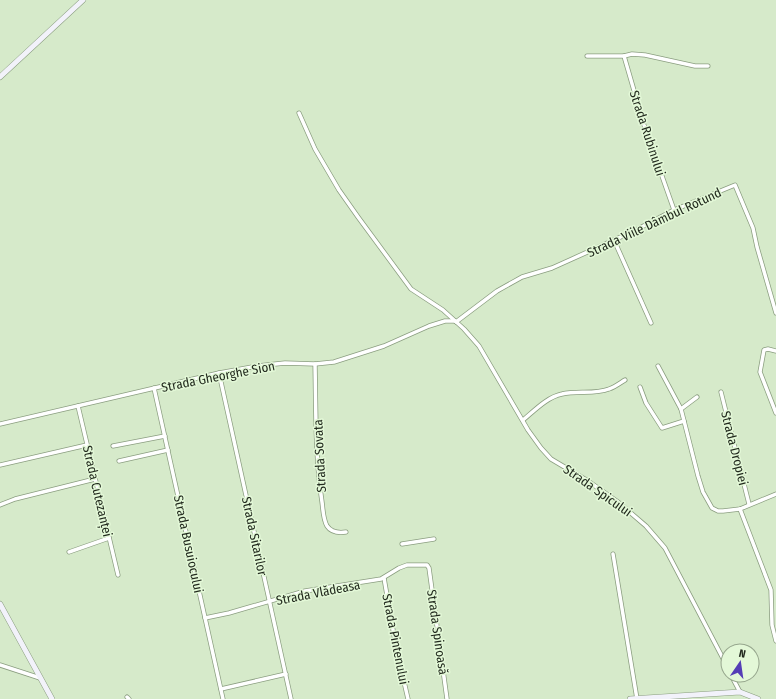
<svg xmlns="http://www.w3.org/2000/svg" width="776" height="699" viewBox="0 0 776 699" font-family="'Fira Sans Condensed',sans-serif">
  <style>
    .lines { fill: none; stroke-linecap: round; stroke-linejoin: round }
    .street-casing { stroke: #8b9e80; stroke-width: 5 }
    .secondary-casing { stroke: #8b9e80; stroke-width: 6 }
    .street { stroke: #fff; stroke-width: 3.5 }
    .secondary { stroke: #f2f2fa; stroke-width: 5 }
    .labels { text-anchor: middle; stroke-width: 3; stroke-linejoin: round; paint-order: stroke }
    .street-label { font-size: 13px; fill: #222a1e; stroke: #e3f8d7 }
  </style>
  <rect width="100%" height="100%" fill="#d6eaca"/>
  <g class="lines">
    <defs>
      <g id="street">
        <polyline points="587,56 624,56 632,54 645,55 695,66 708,66"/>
        <polyline points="624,56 644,125 674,210"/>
        <polyline points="299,113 315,149 339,190 358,217 411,289 443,310 464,329 479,346 528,430 541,448 551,459 588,481 618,502 646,526 665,548 728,668"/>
        <polyline points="614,240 651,323"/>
        <polyline points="456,322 497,291 522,277 552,268 572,259 636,230 674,210 735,185 753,228 757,247 776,313"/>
        <polyline points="776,351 768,349 764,350 760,372 776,413"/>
        <path d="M315,364C316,410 315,456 322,502C323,509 323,519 327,526C331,532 339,533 346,532"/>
        <polyline points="658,366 681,409 698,476 703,492 712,508 718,511 723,511 740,509 776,494"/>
        <polyline points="219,373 291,699"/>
        <polyline points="640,387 646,403 662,428 684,421"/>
        <polyline points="154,388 223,699"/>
        <polyline points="721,392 749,504"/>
        <polyline points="78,406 118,575"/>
        <polyline points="681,409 697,397"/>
        <path d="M523,420C534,411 547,397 562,394C577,390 594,395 609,389C615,387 620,383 625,380"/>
        <polyline points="0,424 219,373 257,366 285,363 315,364 334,362 384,346 429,326 445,321 455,321"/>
        <polyline points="113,446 165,436"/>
        <polyline points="119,461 168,450"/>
        <polyline points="0,465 87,445"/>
        <polyline points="0,505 15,499 95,479"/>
        <polyline points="740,509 771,590 772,625 776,641"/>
        <polyline points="402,544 434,539"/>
        <polyline points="69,552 109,538"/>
        <polyline points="613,554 637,699"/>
        <polyline points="384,578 396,647 408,699"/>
        <polyline points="205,618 229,613 305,591 381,579 399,568 407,565 427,565 429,568 447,699"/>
        <polyline points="0,665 40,678"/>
        <polyline points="731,675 740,692"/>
        <polyline points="221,689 286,674"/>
        <polyline points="127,697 129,699"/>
      </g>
      <g id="secondary">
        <polyline points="0,77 83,0"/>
        <polyline points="0,604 52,699"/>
        <polyline points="630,699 740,692 758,699"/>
      </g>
    </defs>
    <use href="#street" class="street-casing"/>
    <use href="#secondary" class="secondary-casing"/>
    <use href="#street" class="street"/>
    <use href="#secondary" class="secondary"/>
  </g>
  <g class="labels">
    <g class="street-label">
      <text transform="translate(648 133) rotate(72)" y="5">Strada Rubinului</text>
      <text transform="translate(654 222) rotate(-25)" y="5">Strada Viile Dâmbul Rotund</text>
      <text transform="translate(218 376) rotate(-11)" y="5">Strada Gheorghe Sion</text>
      <text transform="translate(735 448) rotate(76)" y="5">Strada Dropiei</text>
      <text transform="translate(319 456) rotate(-93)" y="5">Strada Sovata</text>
      <text transform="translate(598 490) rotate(35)" y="5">Strada Spicului</text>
      <text transform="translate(98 491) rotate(77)" y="5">Strada Cutezanței</text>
      <text transform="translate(255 536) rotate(78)" y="5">Strada Sitarilor</text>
      <text transform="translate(189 544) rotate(78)" y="5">Strada Busuiocului</text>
      <text transform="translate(318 592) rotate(-11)" y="5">Strada Vlădeasa</text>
      <text transform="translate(438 632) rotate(82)" y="5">Strada Spinoasă</text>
      <text transform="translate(396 639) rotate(79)" y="5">Strada Pintenului</text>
    </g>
  </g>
  <g transform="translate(740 663) rotate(13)"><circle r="19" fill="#e3f8d7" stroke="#96a68d"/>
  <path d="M0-3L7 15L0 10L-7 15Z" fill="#553eb6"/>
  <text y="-6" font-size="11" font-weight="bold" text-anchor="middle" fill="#222a1e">N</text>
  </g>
</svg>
